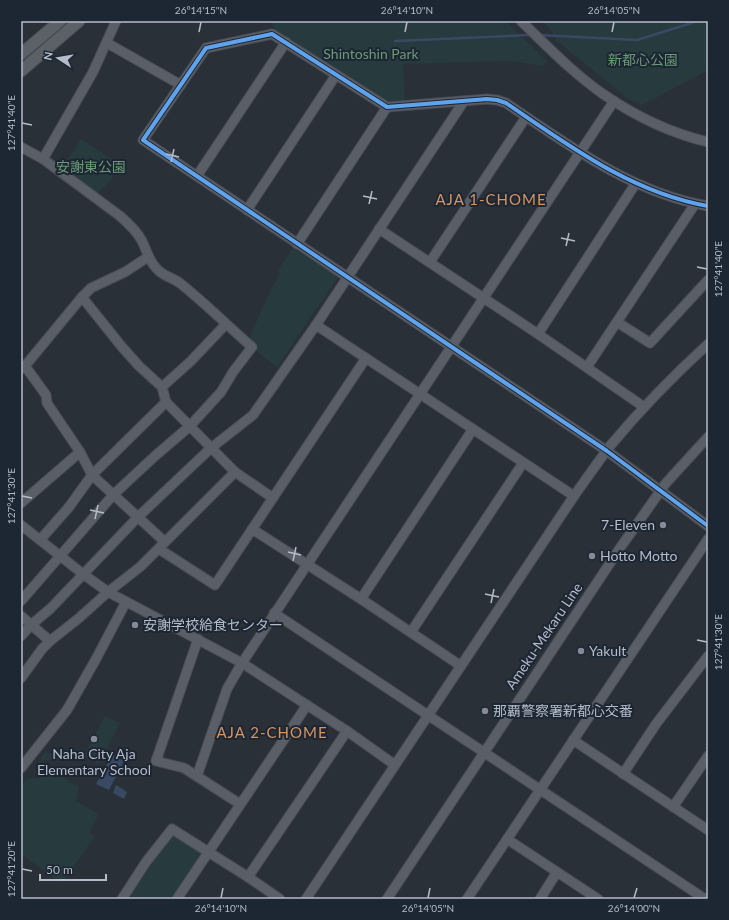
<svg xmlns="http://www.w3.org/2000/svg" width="729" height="920" viewBox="0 0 729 920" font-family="Lato,'Noto Sans JP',sans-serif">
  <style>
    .green { fill: #273a3e }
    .water { fill: #384963 }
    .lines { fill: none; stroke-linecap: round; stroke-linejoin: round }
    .stream { stroke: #384963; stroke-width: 2.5 }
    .minor-casing { stroke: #484c53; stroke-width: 11 }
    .major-casing { stroke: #484c55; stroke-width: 13 }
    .minor { stroke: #5a5e66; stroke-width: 9 }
    .major { stroke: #5c6168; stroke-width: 11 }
    .cycleway-casing { stroke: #1d2633; stroke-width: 6 }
    .cycleway { stroke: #60a3ed; stroke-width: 4 }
    .ticks { fill: none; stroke: #b4bcc9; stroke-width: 1.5 }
    .poi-dot { fill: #848b96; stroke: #1d2633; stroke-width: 1.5 }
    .labels { text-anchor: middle; stroke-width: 4; stroke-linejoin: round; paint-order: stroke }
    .park-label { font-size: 14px; fill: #6b9a76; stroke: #1d2633 }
    .poi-label { font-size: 14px; fill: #b4bcc9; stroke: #1d2633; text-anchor: start }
    .street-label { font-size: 14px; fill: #b4bcc9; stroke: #1d2633 }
    .neighbourhood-label { font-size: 15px; letter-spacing: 1px; fill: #d59563; stroke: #1d2633 }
    .neatline { fill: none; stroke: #b4bcc9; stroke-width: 1.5 }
    .ticks-label { font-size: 10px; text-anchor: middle; fill: #b4bcc9 }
  </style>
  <rect width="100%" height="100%" fill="#2a3038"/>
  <g class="green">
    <polygon points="271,21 505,21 547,61 542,66 512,61 403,64 405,101 389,103 278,38"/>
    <polygon points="543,21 708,21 708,70 642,105 627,98 557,41 552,31"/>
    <polygon points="81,139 118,163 111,180 97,194 63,168"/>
    <path d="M293,248L338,277L277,367L254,349L249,340C258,317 267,295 280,274L278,270Z"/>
    <polygon points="105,716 120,723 99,764 84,756"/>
    <polygon points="46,752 49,754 56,754 75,760 46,760 41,762 41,757"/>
    <polygon points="74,766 75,767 73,771 66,771 54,775 53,778 62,777 79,787 76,801 99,814 89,833 95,836 62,883 21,854 21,788 26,779 40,778 41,772"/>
    <polygon points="173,833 201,853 172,899 128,899"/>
  </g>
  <g class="water">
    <polygon points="112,755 124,761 109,790 96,784"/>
    <polygon points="116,785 127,792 124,799 113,793"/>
  </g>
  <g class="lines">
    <g class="stream">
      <polyline points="539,35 637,40 698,21"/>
      <polyline points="395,41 530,35"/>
    </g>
    <defs>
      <g id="minor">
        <path d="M521,21C547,46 573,73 603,94C635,116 670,133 708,142"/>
        <polyline points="107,43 181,85"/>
        <path d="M21,147L43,159L120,216C128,223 137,231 142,241C147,251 149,262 158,270C165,277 174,278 181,284C206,304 228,326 252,347L233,372L221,392L190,426L155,456L113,495L21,601"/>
        <polyline points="43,159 93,72 116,21"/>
        <polyline points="197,176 286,42"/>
        <path d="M708,206C632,193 568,145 506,103L497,100L487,99L387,107L272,34L206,48L143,140L607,451L708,526"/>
        <polyline points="247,210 336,75"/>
        <polyline points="379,229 538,334 644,407"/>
        <polyline points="297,244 387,107"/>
        <polyline points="430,262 526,117"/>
        <polyline points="82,297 122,347 139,366 162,387 166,402 235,472 273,498"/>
        <polyline points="617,322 650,343 708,280"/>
        <polyline points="316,325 574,496"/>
        <polyline points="538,334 636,183"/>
        <polyline points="25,366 46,395 47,403 80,452 92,475 165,542"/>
        <polyline points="587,367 695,204"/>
        <polyline points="21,369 25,366 82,297 91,288 125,272 148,257"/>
        <polyline points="162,387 191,361 226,324"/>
        <polyline points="21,503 80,452"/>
        <polyline points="21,525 83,574 108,592 242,663 347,731 395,765"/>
        <polyline points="252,529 361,599 461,666"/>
        <polyline points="40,540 69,507 92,475 166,402"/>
        <polyline points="159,549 215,585 366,358"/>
        <polyline points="361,599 473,429"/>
        <polyline points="274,613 705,899"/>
        <polyline points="21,616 50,641"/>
        <polyline points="411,632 523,463"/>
        <polyline points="21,636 31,625 51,608 138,517 211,448 253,415 316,325 464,101"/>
        <polyline points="198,639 156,761 184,768 240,804"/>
        <polyline points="21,678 42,649 50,641 79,618 108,592 140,567 235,472"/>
        <polyline points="573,740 708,830"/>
        <polyline points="21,768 67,710 96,659 126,602"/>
        <polyline points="623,774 656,724 708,656"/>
        <polyline points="197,776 227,689 242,663 614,101"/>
        <polyline points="673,807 708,756"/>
        <polyline points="507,839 598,899"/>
        <polyline points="248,877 347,731"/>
        <polyline points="122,899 146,862 172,829 248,877 280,899"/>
        <polyline points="177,899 307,705"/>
        <path d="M306,899L574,496C586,479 598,462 610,446C640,410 673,376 708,344"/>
        <polyline points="387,899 620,548 666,483 708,437"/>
        <polyline points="467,899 708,539"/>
        <polyline points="540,899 557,872"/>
      </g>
      <g id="major">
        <polyline points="21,54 60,21"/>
        <polyline points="21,71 79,21"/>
      </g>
    </defs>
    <use href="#minor" class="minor-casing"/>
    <use href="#major" class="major-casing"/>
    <use href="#minor" class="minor"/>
    <use href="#major" class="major"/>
    <defs>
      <path id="cycleway" d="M708,206C632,193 568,145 506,103L497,100L487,99L387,107L272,34L206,48L143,140L607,451L708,526"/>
    </defs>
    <use href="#cycleway" class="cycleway-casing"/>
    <use href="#cycleway" class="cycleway"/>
  </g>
  <path class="ticks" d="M199,32L201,22M405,32L407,22M612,32L614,22M22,123L32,125M166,154L179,157M171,162L174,149M363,196L377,199M369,204L372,191M561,238L575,241M566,246L569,233M697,267L707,269M22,496L32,498M90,510L104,513M95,519L98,505M288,552L301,555M293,561L296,547M485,594L499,597M491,603L494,589M697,640L707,642M22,869L32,871M221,898L223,888M428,898L430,888M634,898L637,888"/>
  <g class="poi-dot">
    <circle cx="663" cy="525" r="4"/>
    <circle cx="592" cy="556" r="4"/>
    <circle cx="135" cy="625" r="4"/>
    <circle cx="581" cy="651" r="4"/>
    <circle cx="485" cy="711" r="4"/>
    <circle cx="94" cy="739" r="4"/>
  </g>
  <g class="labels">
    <g class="park-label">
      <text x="371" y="59">Shintoshin Park</text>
      <text x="643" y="65">新都心公園</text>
      <text x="91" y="172">安謝東公園</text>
    </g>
    <g class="poi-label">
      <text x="655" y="530" text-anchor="end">7-Eleven</text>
      <text x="600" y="561">Hotto Motto</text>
      <text x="143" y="630">安謝学校給食センター</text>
      <text x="589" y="656">Yakult</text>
      <text x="493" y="716">那覇警察署新都心交番</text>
      <text x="94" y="759" text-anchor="middle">Naha City Aja<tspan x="94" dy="16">Elementary School</tspan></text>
    </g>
    <g class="street-label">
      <text transform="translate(544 636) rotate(-56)" y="5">Ameku-Mekaru Line</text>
    </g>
    <g class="neighbourhood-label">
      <text x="491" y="205">AJA 1-CHOME</text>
      <text x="272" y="738">AJA 2-CHOME</text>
    </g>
  </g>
  <rect width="729" height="920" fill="none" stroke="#1d2633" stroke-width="44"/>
  <g transform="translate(58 58) rotate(282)" stroke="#1d2633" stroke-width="3" paint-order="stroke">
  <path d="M0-3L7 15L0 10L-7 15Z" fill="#b4bcc9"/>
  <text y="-6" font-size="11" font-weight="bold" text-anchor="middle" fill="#b4bcc9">N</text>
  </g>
  <path d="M40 874v6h66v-6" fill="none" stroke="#b4bcc9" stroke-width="2"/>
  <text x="46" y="874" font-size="12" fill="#b4bcc9" stroke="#1d2633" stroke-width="3" paint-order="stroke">50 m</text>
  <rect x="22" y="22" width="685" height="876" class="neatline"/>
  <g class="ticks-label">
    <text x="201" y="14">26°14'15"N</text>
    <text x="407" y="14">26°14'10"N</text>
    <text x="614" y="14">26°14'05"N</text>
    <text transform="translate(11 123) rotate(-90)" y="4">127°41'40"E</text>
    <text transform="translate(718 269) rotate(-90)" y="4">127°41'40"E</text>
    <text transform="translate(11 496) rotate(-90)" y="4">127°41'30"E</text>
    <text transform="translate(718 642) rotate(-90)" y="4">127°41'30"E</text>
    <text transform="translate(11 869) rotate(-90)" y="4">127°41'20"E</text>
    <text x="221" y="912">26°14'10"N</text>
    <text x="428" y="912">26°14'05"N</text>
    <text x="634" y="912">26°14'00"N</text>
  </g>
</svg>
